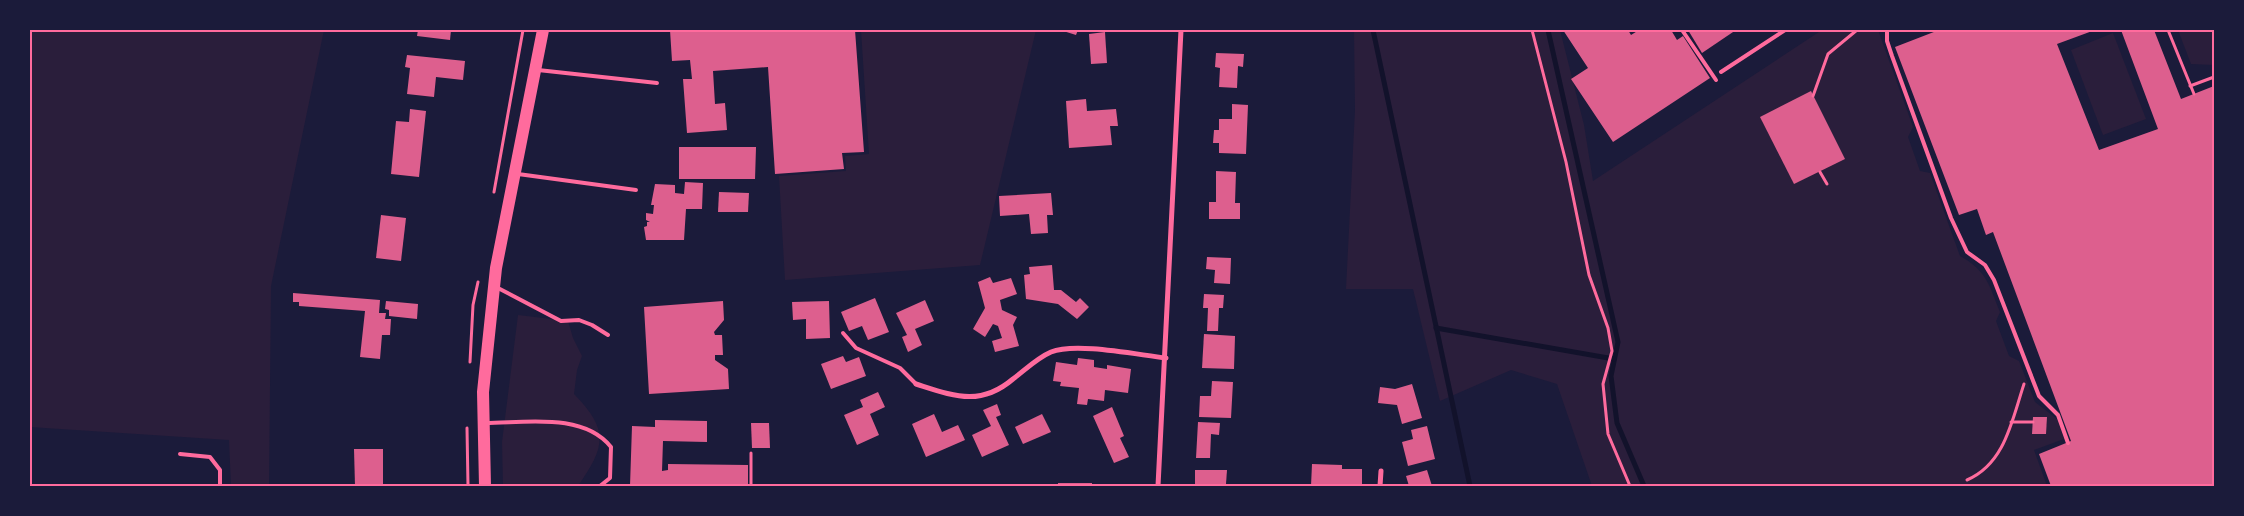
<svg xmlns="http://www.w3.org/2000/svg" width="2244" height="516" viewBox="0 0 2244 516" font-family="'Fira Sans Condensed',sans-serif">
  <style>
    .green { fill: #2a1e3b }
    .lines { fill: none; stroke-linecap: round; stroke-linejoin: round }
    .stream { stroke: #12122b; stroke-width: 5 }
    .building { fill: #dd5f8e }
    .path { stroke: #ff6b9d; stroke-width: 3 }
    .service { stroke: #ff6b9d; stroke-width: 4 }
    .minor { stroke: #ff6b9d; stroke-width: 5 }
    .primary { stroke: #ff6b9d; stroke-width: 12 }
    .neatline { fill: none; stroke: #ff6b9d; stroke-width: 2 }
  </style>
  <rect width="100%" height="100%" fill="#1b1b3a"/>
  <g class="green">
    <polygon points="30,30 324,30 271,286 269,486 231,486 229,440 30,427"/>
    <polygon points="861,30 1036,30 980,265 785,280 779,176 846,171 845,156 869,154"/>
    <path d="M1354,30H1560L1584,125L1593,181L1822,30H1878L1913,127L1908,137L1920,171L1930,173L1960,256C1987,271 1989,285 2000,312L1996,321L2009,356L2019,361L2035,402L2057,419L2064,439L2034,450L2047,486H1592L1557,384L1511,370L1440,401L1413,289H1346L1355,110Z"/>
    <polygon points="2178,30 2214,30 2214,65 2191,64"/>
    <polygon points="2113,33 2146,119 2103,135 2071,50"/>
    <path d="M518,315L568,321L573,338L582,356L577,370L574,394C609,430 606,446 578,486H503L502,442Z"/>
  </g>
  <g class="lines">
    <g class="stream">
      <polyline points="1373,30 1470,486"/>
      <polyline points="1548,30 1618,342 1611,376 1617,423 1644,486"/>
      <polyline points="1436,328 1614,359"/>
    </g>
  </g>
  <g class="building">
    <polygon points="418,30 451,30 450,40 417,36"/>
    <polygon points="670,30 855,30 864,152 842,153 844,169 775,174 768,67 713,71 715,104 725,103 727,130 687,133 683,79 692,79 690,60 672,61"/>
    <polygon points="1060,30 1078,30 1076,35"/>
    <polygon points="1563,30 1628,30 1631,35 1639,30 1671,30 1677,40 1683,36 1710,78 1613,142 1571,79 1588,68"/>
    <polygon points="1688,30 1736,30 1702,53"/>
    <polygon points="1939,30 2095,30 2057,44 2099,150 2158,129 2121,30 2154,30 2181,99 2214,86 2214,486 2051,486 2039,454 2071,441 1993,232 1986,235 1977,209 1959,215 1895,47"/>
    <polygon points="1105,32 1107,63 1091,64 1089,34"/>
    <polygon points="1216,53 1244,54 1243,67 1238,66 1237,88 1219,87 1220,68 1215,67"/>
    <polygon points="407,55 465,61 463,80 436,77 434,97 407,94 410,68 405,67"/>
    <polygon points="1811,91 1845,159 1794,184 1760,117"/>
    <polygon points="1086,99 1087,111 1116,109 1118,126 1110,126 1112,145 1069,148 1066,101"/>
    <polygon points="1232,104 1248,105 1246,154 1219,153 1219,143 1213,143 1214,130 1219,130 1219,119 1232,119"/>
    <polygon points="410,109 426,111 419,177 391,174 396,121 409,122"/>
    <polygon points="679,147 756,147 755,179 679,179"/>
    <polygon points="1216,171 1236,172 1235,203 1240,203 1240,219 1209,219 1209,202 1216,202"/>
    <polygon points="685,182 703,183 702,209 686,209 684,240 646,240 644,227 647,226 647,222 650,222 646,220 646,213 653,214 654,205 651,205 655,184 675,185 675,193 684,194"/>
    <polygon points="719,192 749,193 748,212 718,212"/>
    <polygon points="1051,193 1053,215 1047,215 1048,233 1031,234 1029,214 1000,216 999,196"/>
    <polygon points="381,215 406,218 401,261 376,258"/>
    <polygon points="1207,257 1231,258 1230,284 1214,283 1215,270 1206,269"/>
    <polygon points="1052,265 1054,290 1061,290 1076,302 1080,298 1089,307 1077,319 1058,304 1026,299 1024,275 1030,274 1029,267"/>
    <polygon points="990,277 993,283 1011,278 1017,294 1000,300 1002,310 1017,317 1013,325 1019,346 995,352 992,341 1002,338 998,326 993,324 985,337 973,329 985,308 978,282"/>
    <polygon points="293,293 380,300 379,313 386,313 385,319 391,319 390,335 382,335 380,359 360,357 365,311 299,306 299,302 293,302"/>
    <polygon points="1204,294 1224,295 1223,308 1219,308 1218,331 1207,331 1208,308 1203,308"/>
    <polygon points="875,298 889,332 868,340 862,326 849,331 841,312"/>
    <polygon points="925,300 934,321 915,329 922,345 908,352 902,337 907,335 896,313"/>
    <polygon points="386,301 418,304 417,319 389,316 389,310 385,309"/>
    <polygon points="723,301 724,320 714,332 715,335 722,335 723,355 715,355 715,360 728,369 729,389 649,394 644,307"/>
    <polygon points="829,301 830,338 806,339 806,319 793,320 792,302"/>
    <polygon points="1204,334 1235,336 1234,369 1202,368"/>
    <polygon points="843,356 846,362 859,357 866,376 831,389 821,364"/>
    <polygon points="1078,358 1094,360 1094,367 1107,369 1107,365 1131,369 1128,393 1105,390 1104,401 1088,399 1087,405 1077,404 1079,388 1060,386 1061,382 1053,381 1056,362 1077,365"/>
    <polygon points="1212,381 1233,382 1231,418 1199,417 1200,396 1211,396"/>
    <polygon points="1412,384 1422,418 1402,424 1397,405 1378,403 1380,387 1395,389"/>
    <polygon points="878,392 885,407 870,414 879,435 857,445 844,415 863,407 860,400"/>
    <polygon points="997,404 1001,415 996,417 1009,445 982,457 972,435 991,426 983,410"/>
    <polygon points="1112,407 1124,436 1120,438 1129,457 1114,463 1093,416"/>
    <polygon points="934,414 942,432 958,425 965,440 926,457 912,424"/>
    <polygon points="1042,414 1051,432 1023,444 1015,427"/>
    <polygon points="2033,417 2047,417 2046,434 2032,434"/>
    <polygon points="655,420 707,421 707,442 663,441 662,471 668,470 668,464 748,465 748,486 630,486 632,426 655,427"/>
    <polygon points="1198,422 1220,423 1219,435 1211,434 1210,458 1196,458"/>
    <polygon points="751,423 769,423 770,448 752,448"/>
    <polygon points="1427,426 1435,459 1408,466 1402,442 1413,439 1411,430"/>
    <polygon points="354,449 383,449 383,486 355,486"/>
    <polygon points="1312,464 1342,465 1342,469 1362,469 1362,486 1311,486"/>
    <polygon points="1195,470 1227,470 1226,484 1195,486"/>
    <polygon points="1427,470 1432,486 1409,486 1406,476"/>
    <rect x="1058" y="483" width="34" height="3"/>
  </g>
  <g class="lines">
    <g class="path">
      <polyline points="1532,30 1566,162 1589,275 1608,328 1612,351 1603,384 1608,434 1630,486"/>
      <polyline points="2168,30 2194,94"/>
      <polyline points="2190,86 2214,77"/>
      <polyline points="1813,96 1828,54 1857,30"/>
      <polyline points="1820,172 1827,184"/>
      <polyline points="494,192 523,30"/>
      <polyline points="470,362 473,305 478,282"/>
      <polyline points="2011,422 2033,422"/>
      <polyline points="467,428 468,486"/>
      <path d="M1967,480C2005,464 2012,420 2024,384"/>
      <polyline points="751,486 751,453"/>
    </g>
    <g class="service">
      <polyline points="1682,30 1716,80"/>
      <polyline points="1887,30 1887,41 1892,56 1951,218 1967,252 1985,265 1994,280 2039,396 2058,415 2068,443"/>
      <polyline points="538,70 657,83"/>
      <polyline points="1721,72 1785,30"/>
      <polyline points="518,174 636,190"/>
      <polyline points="496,287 561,321 579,320 592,325 608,335"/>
      <polyline points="843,333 856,348 900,368 916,384"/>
      <path d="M485,423C525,423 583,412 611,447L610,478L600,486"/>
      <polyline points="180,454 210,457 220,470 220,486"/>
    </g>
    <g class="minor">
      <path d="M916,384C954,396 980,407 1013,379C1025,370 1037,358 1051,352C1076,342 1138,355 1166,358"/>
      <polyline points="1158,486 1181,30"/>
      <polyline points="1380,486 1381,471"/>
    </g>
    <polyline class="primary" points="485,486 483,392 496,268 543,30"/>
  </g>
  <rect width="2244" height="516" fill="none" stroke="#1b1b3a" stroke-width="62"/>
  <rect x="31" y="31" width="2182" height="454" class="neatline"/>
</svg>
